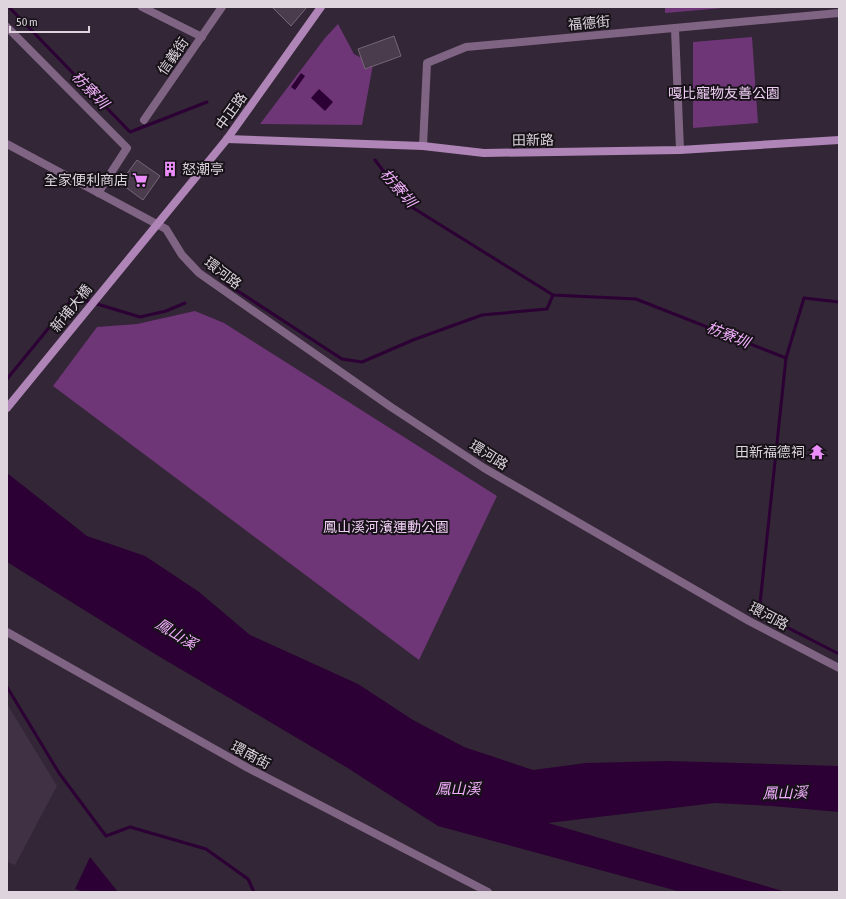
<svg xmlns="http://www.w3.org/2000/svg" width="846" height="899" viewBox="0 0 846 899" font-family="'Asap Condensed','Noto Sans TC',sans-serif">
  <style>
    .built { fill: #413144 }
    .green { fill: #6e3577 }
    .water { fill: #2c0034 }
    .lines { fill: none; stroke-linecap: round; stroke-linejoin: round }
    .stream { stroke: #2c0034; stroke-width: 3 }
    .building { fill: #4a3c4c; stroke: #756677 }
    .street { stroke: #806484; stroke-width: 8 }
    .secondary { stroke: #af84b6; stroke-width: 8 }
    .labels { text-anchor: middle; stroke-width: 4; stroke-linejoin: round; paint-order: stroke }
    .street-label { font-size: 14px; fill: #ddd4de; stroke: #171218 }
    .park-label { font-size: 14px; fill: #f0cef5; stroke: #171218 }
    .poi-label { font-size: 14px; fill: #ddd4de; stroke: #171218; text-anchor: end }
    .water-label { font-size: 15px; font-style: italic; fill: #f3b0fe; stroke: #171218 }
  </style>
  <rect width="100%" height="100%" fill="#332636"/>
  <polygon class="built" points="7,704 57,786 15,865 7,862"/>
  <g class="green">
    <polygon points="665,7 734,7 665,13"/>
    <polygon points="338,24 354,54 373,64 362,125 260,124 325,38"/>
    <polygon points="752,37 758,123 693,128 693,42"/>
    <polygon points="195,311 224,323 497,496 419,660 53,386 97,327 137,324"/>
  </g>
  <g class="water">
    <polygon points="301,73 305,76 295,90 291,87"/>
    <polygon points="319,89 333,102 325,111 311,98"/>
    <polygon points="7,473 87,536 145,556 199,592 250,635 358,684 413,720 464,747 533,770 586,763 668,761 839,766 839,812 772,806 715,803 548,823 786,892 681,892 438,826 346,767 155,654 7,562"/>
    <polygon points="90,857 118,892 85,892 75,889"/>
  </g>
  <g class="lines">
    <g class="stream">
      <polyline points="9,7 130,132 207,102"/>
      <polyline points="375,160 410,206 553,295 636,299 786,358"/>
      <polyline points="227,284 342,359 362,362 413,340 482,315 547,309 553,295"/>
      <polyline points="839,302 804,298 786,358 759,613 839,654"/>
      <polyline points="7,379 74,297 140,317 166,311 185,303"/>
      <polyline points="7,687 59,773 106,836 130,827 206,849 248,879 254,892"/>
    </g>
  </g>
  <g class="building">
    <polygon points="272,7 307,7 291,26"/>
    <polygon points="394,36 401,56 365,69 358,49"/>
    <polygon points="137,160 160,176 143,200 120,183"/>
  </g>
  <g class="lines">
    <g class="street">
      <polyline points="142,7 202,37"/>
      <polyline points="7,27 127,148 98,193"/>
      <polyline points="675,29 680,150"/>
      <polyline points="144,120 222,7"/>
      <polyline points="7,144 166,229 182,255 199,273 391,407 484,468 749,621 839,668"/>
      <polyline points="423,146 427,63 466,47 839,13"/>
      <polyline points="7,632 248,768 488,892"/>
    </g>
    <g class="secondary">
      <polyline points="227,139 423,146 484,153 680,150 839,140"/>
      <polyline points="7,408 227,139 321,7"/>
    </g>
  </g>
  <defs>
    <symbol id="building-bare" viewBox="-9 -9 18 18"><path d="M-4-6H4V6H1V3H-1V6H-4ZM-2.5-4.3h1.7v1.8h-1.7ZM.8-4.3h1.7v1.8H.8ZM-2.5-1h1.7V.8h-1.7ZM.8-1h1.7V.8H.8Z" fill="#eb8dfb" stroke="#171218" stroke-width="2.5" paint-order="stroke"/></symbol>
    <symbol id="supermarket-bare" viewBox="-9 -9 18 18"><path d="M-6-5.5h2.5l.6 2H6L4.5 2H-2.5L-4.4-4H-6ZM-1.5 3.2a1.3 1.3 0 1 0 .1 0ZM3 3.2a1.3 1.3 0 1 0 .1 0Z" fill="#eb8dfb" stroke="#171218" stroke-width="2.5" paint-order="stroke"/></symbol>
    <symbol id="temple-bare" viewBox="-9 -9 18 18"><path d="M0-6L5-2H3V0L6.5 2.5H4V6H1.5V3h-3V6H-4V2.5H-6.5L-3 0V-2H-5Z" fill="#eb8dfb" stroke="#171218" stroke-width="2.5" paint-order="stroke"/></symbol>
  </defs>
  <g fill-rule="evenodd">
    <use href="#building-bare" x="159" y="158" width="22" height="22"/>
    <use href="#supermarket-bare" x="129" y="169" width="22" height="22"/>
    <use href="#temple-bare" x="806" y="441" width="22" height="22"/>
  </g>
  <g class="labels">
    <g class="street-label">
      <text transform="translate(589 23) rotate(-5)" y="5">福德街</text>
      <text transform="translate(173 56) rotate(-55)" y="5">信義街</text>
      <text transform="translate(231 111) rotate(-54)" y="5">中正路</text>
      <text transform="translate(533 140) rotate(-1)" y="5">田新路</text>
      <text transform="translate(223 273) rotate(37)" y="5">環河路</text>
      <text transform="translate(71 308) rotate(-51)" y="5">新埔大橋</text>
      <text transform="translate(489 455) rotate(32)" y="5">環河路</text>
      <text transform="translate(769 616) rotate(28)" y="5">環河路</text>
      <text transform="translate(251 755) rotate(28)" y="5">環南街</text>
    </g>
    <g class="park-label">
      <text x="724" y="98">嘎比寵物友善公園</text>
      <text x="386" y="532">鳳山溪河濱運動公園</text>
    </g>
    <g class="poi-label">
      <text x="182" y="174" text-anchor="start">怒潮亭</text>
      <text x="128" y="185">全家便利商店</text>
      <text x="805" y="457">田新福德祠</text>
    </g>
    <g class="water-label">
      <text transform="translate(90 90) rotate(46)" y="5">枋寮圳</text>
      <text transform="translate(398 188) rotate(49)" y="5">枋寮圳</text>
      <text transform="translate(728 335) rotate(22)" y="5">枋寮圳</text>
      <text transform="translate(176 634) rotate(31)" y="5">鳳山溪</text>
      <text x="458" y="794">鳳山溪</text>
      <text transform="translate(785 793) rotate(-1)" y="5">鳳山溪</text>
    </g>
  </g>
  <rect width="846" height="899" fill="none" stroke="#ddd4de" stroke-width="16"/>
  <path d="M10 26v6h79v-6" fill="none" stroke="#ddd4de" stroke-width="2"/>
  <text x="16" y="26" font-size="12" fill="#ddd4de" stroke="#171218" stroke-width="3" paint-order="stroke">50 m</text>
</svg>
